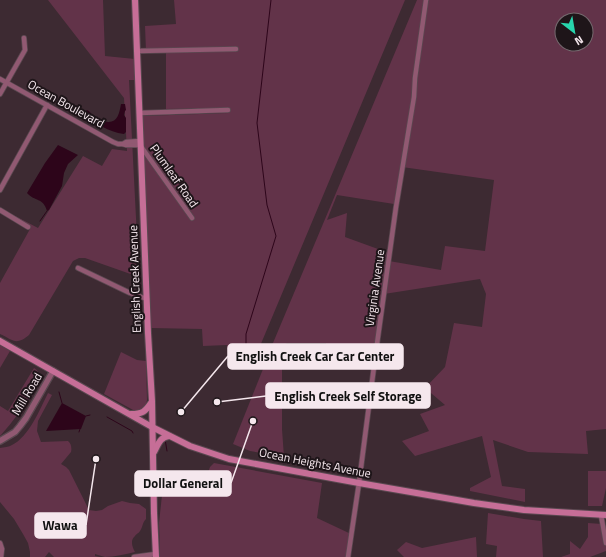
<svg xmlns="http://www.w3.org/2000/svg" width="606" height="557" viewBox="0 0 606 557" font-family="'Titillium Web',sans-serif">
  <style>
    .green { fill: #623349; fill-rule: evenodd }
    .water { fill: #2d051a }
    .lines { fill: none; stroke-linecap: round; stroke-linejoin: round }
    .stream { stroke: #2d051a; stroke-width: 1 }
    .minor-casing { stroke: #5a4850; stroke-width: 6 }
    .tertiary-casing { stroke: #5a4850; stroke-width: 8 }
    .secondary-casing { stroke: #5a4850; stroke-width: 8 }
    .minor { stroke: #915972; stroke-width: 4.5 }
    .tertiary { stroke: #915972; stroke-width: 5.5 }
    .secondary { stroke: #c66e97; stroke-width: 6 }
    .labels { text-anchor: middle; stroke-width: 4; stroke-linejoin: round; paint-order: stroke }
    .street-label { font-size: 12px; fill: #f5e7ed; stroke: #1e1519 }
    .leader { fill: none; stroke: #f5e7ed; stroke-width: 1.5 }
    .callout-dot { fill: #f5e7ed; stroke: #1e1519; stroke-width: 1.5 }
    .callout { fill: #f5e7ed; stroke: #f5e7ed; stroke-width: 1.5 }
    .callout-label { font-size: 13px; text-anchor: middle; font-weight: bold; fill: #111 }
  </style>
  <rect width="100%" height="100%" fill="#3d2a32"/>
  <g class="green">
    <path d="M48,0H103L105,56L135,59L136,80H129L139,277L85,258H79L73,261L29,335C16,346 13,340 0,334V283L30,229L0,211V208L38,228L83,156L102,166L112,149L127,151L124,98Z"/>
    <path d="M174,0H405L255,358L273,343L417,0H606V429L586,431L588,454L528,452L493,440L502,486L525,489V502L470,491V488L491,477L482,436L415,456L402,441L429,431L420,414L445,405L425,388L445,367L454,323L482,327L486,294L480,279L384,294L375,358L325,349L326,343H287L282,346V429L284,457L250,451L233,444L273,344L246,365H229L227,345L203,346L202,329L151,328L144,163L145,157L142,116L228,113L229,108L166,109V50L146,51L145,26L176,24ZM562,20H586V44H562ZM402,167L494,180L485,251L445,246L441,270L389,261V253L345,237L347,213L327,220L337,195L394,204L397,200Z"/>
    <polygon points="0,345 10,351 0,368"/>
    <polygon points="121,352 137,360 146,361 147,400 146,405 143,409 135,411 104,394"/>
    <path d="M34,368C37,370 39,372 39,376C40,387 9,427 0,436V406L8,411Z"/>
    <path d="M48,393L52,395L38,421L37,431L41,442L68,441C71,443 72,448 71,452L61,464L66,467L69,470L89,510L96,511L102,510L108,506L122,501L130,503L139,504L146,509V519C142,523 143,527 140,531C138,534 137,533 135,536C130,540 132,547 135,552C125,554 115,557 105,557C101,556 98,555 95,554V556L100,557H54L49,552L45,557H30V552L28,543L23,534L14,519L0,502V448C4,447 9,447 12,445C29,437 40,409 48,393Z"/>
    <polygon points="214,463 322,483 317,518 351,534 348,557 160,557 159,523 162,495 180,496 184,490 185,490 200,495 210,467"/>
    <polygon points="588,471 606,471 606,488 602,506 588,506"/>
    <polygon points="488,513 524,519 541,521 543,557 496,557 497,546 486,544"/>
    <polygon points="588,523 602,524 606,545 606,551 590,557 561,557 570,554 570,541 580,549 588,537"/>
    <polygon points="476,537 477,557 404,557 397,550 406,542 422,548"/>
  </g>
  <g class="water">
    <path d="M121,104H125L126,110L125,111L124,115L126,118V132L124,134C108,132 96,123 83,114L87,110C91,112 91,114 94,117C97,119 100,120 103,121C117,125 119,115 121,104Z"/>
    <path d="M58,145L78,155L68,164L64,173L62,186L49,210L47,211C43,197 35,202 27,193L45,163Z"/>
    <polygon points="62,403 86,416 81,429 46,431"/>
  </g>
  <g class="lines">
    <g class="stream">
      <polyline points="40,221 47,211"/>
      <polyline points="246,357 246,334 276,236 267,205 257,123 271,0"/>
      <polyline points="59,392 62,403"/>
      <polyline points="86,416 90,415"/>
      <polyline points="107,417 132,431 133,433"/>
      <polyline points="79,432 80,429"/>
      <polyline points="165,439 167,451"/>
    </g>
    <defs>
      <g id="minor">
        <polyline points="137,51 236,49"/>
        <polyline points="0,79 113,142 118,144 123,144 126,145 140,145 192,218"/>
        <polyline points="0,94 25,50 24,38"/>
        <polyline points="139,113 228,110"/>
        <polyline points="123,144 126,142 140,141"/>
        <polyline points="0,190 47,105"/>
        <polyline points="0,210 28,227"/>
        <polyline points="78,268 130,293 147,299"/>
        <polyline points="601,515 606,543"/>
        <polyline points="0,543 2,549 1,557"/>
        <polyline points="134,557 156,554"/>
        <polyline points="348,557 359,483 376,351 396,207 414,97 415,78 426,0"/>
      </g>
      <polyline id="tertiary" points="0,441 15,432 20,426 26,418 53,371"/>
      <g id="secondary">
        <polyline points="135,0 148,333 152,401 154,513 156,557"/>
        <polyline points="0,341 152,427 190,446 229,459 359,483 474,503 524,510 606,515"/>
        <path d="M131,414C142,414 145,412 151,403"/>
        <path d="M154,452C158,445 160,437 169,436"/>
      </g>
    </defs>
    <use href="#minor" class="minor-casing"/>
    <use href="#tertiary" class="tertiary-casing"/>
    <use href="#secondary" class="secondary-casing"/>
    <use href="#minor" class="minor"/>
    <use href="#tertiary" class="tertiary"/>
    <use href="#secondary" class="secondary"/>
  </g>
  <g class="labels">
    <g class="street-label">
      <text transform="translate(66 104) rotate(29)" y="4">Ocean Boulevard</text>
      <text transform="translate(174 176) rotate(55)" y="4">Plumleaf Road</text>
      <text transform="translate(135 279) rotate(-92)" y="4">English Creek Avenue</text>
      <text transform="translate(375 288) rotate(-82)" y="4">Virginia Avenue</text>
      <text transform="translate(27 394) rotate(-59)" y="4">Mill Road</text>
      <text transform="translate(315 463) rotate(11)" y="4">Ocean Heights Avenue</text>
    </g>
  </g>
  <path class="leader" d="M181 412L228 356M217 402L266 396M253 421L231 483M96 459L86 525"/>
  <g class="callout-dot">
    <circle cx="181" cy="412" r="4"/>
    <circle cx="217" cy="402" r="4"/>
    <circle cx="253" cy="421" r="4"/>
    <circle cx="96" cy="459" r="4"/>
  </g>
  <g class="callout">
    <rect x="228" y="344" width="175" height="25" rx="4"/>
    <rect x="266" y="383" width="164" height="25" rx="4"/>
    <rect x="135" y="471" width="96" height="25" rx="4"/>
    <rect x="35" y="513" width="51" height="25" rx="4"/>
  </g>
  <g class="callout-label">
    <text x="315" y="361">English Creek Car Car Center</text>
    <text x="348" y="401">English Creek Self Storage</text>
    <text x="183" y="488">Dollar General</text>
    <text x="60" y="530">Wawa</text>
  </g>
  <g transform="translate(574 32) rotate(149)"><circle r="19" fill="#1e1519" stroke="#74696e"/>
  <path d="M0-3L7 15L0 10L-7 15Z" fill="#28d5ad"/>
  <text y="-6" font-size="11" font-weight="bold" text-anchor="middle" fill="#f5e7ed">N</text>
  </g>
</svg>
